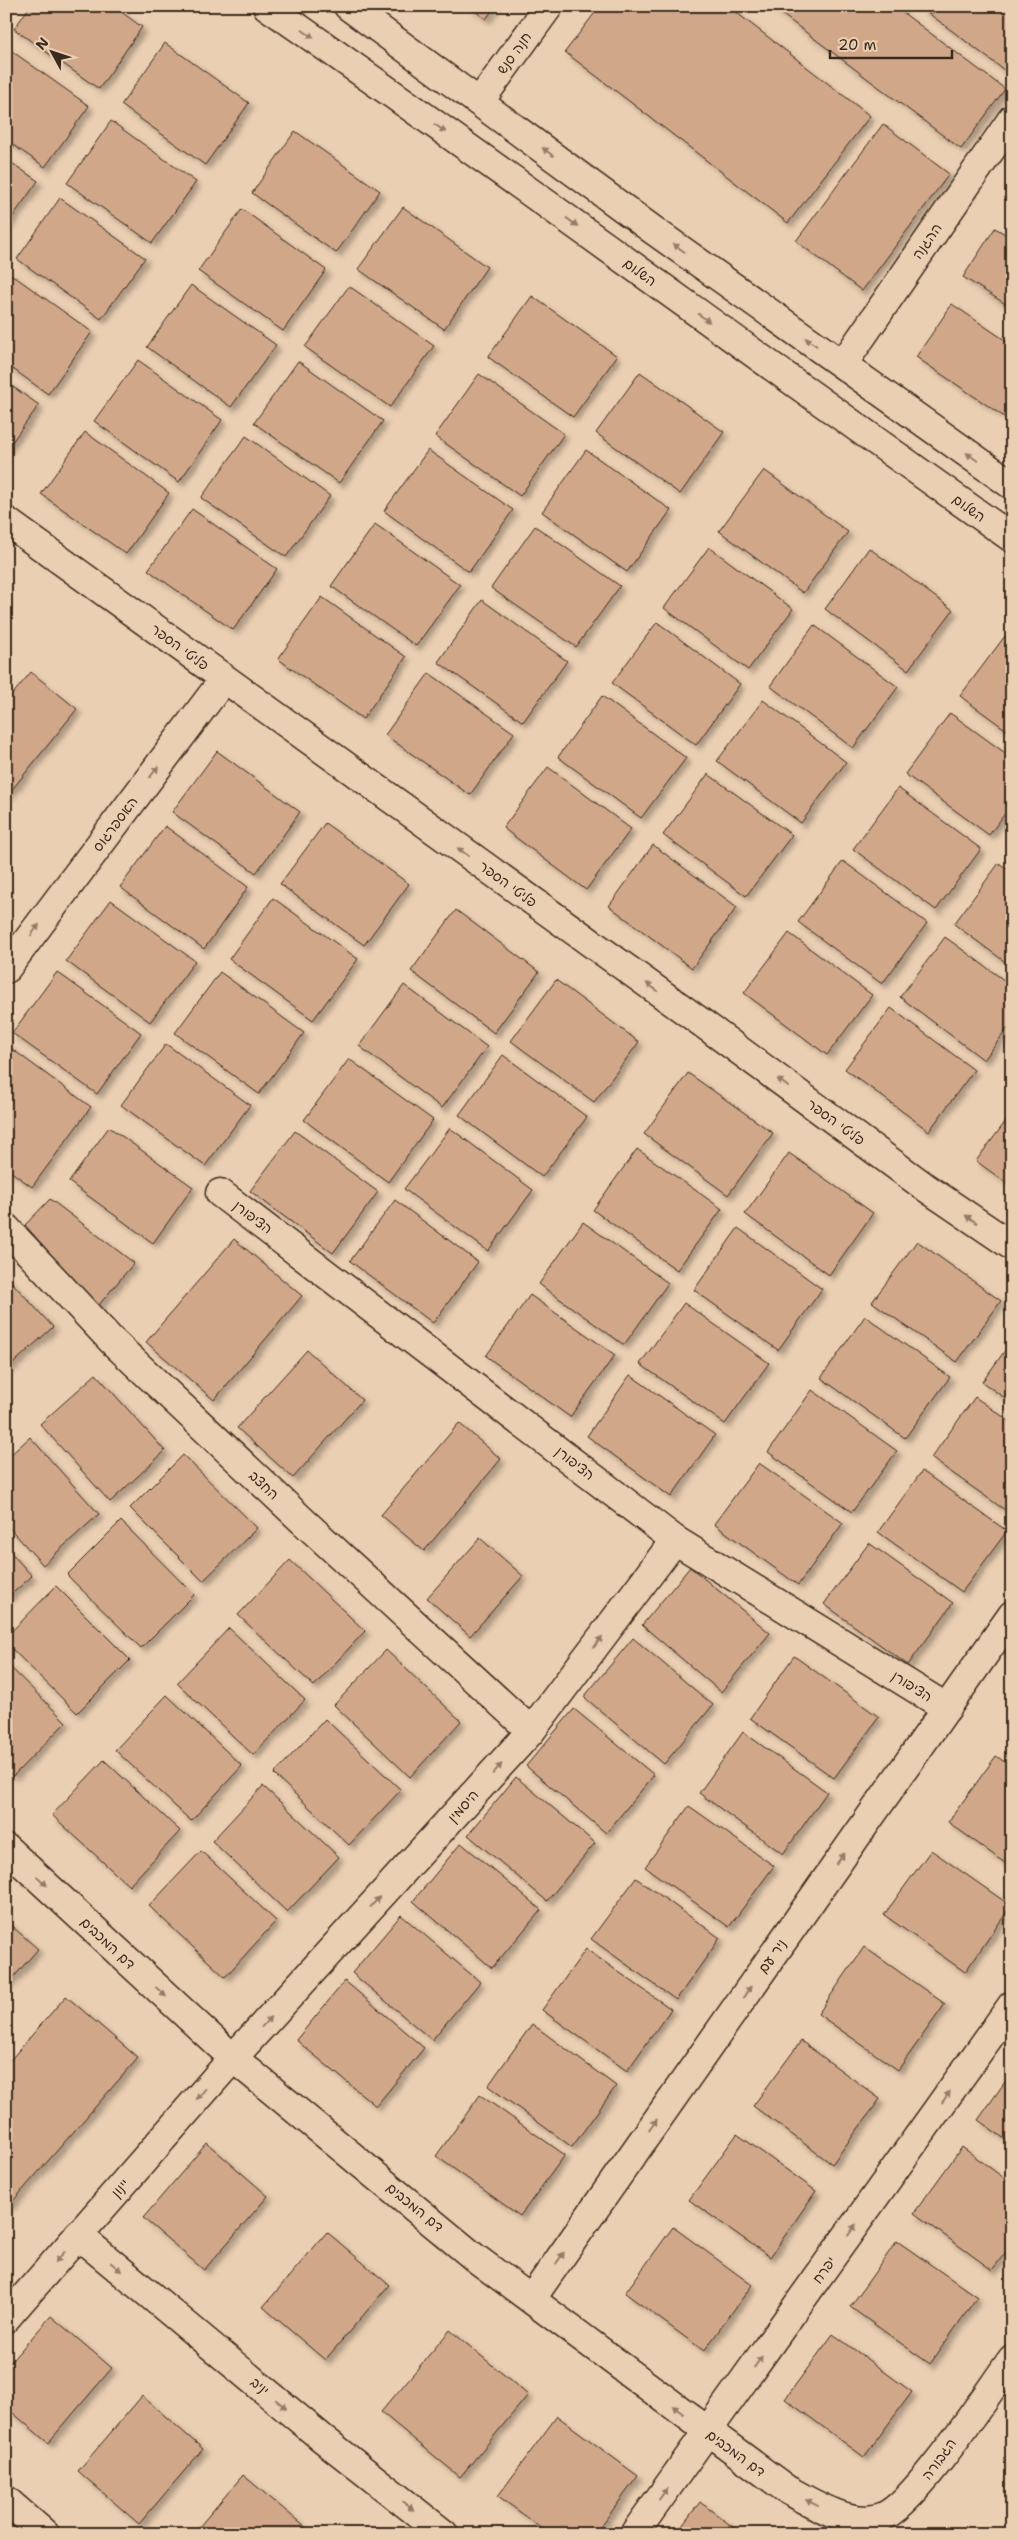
<svg xmlns="http://www.w3.org/2000/svg" width="1018" height="2540" viewBox="0 0 1018 2540" font-family="'Shantell Sans','Playpen Sans Hebrew',sans-serif">
  <style>
    .building { fill: #d1a789; stroke: #3b2a1e; filter: url(#shadow) }
    .lines { fill: none; stroke-linecap: round; stroke-linejoin: round }
    .street-casing { stroke: #3b2a1e; stroke-width: 31 }
    .secondary-casing { stroke: #3b2a1e; stroke-width: 31 }
    .street { stroke: #ebcfb2; stroke-width: 28 }
    .secondary { stroke: #ebcfb2; stroke-width: 28 }
    .oneway { fill: #937c68 }
    .labels { text-anchor: middle; stroke-width: 4.5; stroke-linejoin: round; paint-order: stroke }
    .street-label { font-size: 14px; fill: #3b2a1e; stroke: #ebcfb2 }
  </style>
  <defs>
    <filter id="shadow"><feDropShadow dx="4.5" dy="4.5" stdDeviation="2.5" flood-color="#0004"/></filter>
  </defs>
  <rect width="100%" height="100%" fill="#ebcfb2"/>
  <filter id="ink" filterUnits="userSpaceOnUse"><feTurbulence type="fractalNoise" baseFrequency=".02" numOctaves="2"/><feDisplacementMap in="SourceGraphic" scale="10" xChannelSelector="R" yChannelSelector="G"/><feConvolveMatrix kernelMatrix="1 2 1 2 8 2 1 2 1" color-interpolation-filters="sRGB"/></filter>
  <g filter="url(#ink)">
    <g class="building">
      <polygon points="30,6 113,6 142,27 99,89 14,29"/>
      <polygon points="468,6 495,6 486,19"/>
      <polygon points="600,6 728,6 870,116 788,223 565,52"/>
      <polygon points="771,6 894,6 1005,89 961,149"/>
      <polygon points="919,6 1012,6 1012,76"/>
      <polygon points="165,43 249,103 205,165 121,105"/>
      <polygon points="6,47 89,106 45,167 6,140"/>
      <polygon points="111,121 196,182 152,243 67,183"/>
      <polygon points="883,124 949,174 862,291 796,241"/>
      <polygon points="295,131 380,191 336,253 252,193"/>
      <polygon points="6,159 38,181 6,226"/>
      <polygon points="60,198 145,258 101,319 17,259"/>
      <polygon points="403,207 487,267 444,329 358,269"/>
      <polygon points="242,209 326,270 283,331 198,271"/>
      <polygon points="995,228 1012,238 1012,308 963,277"/>
      <polygon points="8,272 92,332 48,394 6,364"/>
      <polygon points="191,285 276,345 231,407 147,347"/>
      <polygon points="349,286 434,346 390,407 305,347"/>
      <polygon points="532,296 617,356 573,417 488,357"/>
      <polygon points="952,304 1012,345 1012,422 916,357"/>
      <polygon points="138,360 222,420 179,482 94,421"/>
      <polygon points="298,361 383,421 339,483 254,423"/>
      <polygon points="640,372 724,432 680,494 596,433"/>
      <polygon points="479,374 564,434 520,496 435,436"/>
      <polygon points="6,382 39,405 6,450"/>
      <polygon points="85,432 169,493 126,554 41,494"/>
      <polygon points="246,436 330,496 286,557 201,498"/>
      <polygon points="428,450 513,510 469,572 384,511"/>
      <polygon points="586,450 671,510 627,572 542,512"/>
      <polygon points="764,470 848,532 803,593 719,531"/>
      <polygon points="192,509 277,569 233,630 148,570"/>
      <polygon points="375,524 460,585 416,646 331,586"/>
      <polygon points="535,526 620,586 576,647 491,588"/>
      <polygon points="709,547 793,609 748,670 664,608"/>
      <polygon points="869,548 953,610 908,670 825,609"/>
      <polygon points="322,597 406,657 363,719 278,659"/>
      <polygon points="482,600 567,661 523,722 438,662"/>
      <polygon points="657,622 740,684 696,745 612,683"/>
      <polygon points="814,625 898,687 853,748 770,686"/>
      <polygon points="1005,636 1012,640 1012,734 960,696"/>
      <polygon points="31,672 77,709 6,797 6,702"/>
      <polygon points="429,673 514,733 470,795 385,735"/>
      <polygon points="602,696 686,758 641,818 558,757"/>
      <polygon points="763,700 846,762 801,823 717,761"/>
      <polygon points="950,713 1012,758 1012,804 989,835 905,774"/>
      <polygon points="217,751 300,812 256,873 172,812"/>
      <polygon points="548,767 631,829 586,890 503,828"/>
      <polygon points="708,774 792,835 746,896 663,835"/>
      <polygon points="898,788 981,849 936,910 853,849"/>
      <polygon points="325,823 409,884 364,945 280,884"/>
      <polygon points="165,826 248,887 204,949 120,887"/>
      <polygon points="653,845 737,907 692,968 609,906"/>
      <polygon points="843,861 927,923 882,984 798,922"/>
      <polygon points="999,863 1012,873 1012,967 954,924"/>
      <polygon points="273,898 358,959 313,1020 229,959"/>
      <polygon points="111,900 195,961 150,1022 66,961"/>
      <polygon points="456,910 539,972 494,1033 411,971"/>
      <polygon points="789,933 872,995 827,1055 744,993"/>
      <polygon points="945,937 1012,986 1012,1022 984,1060 900,997"/>
      <polygon points="57,972 141,1033 97,1094 12,1033"/>
      <polygon points="220,972 304,1033 259,1094 175,1033"/>
      <polygon points="556,980 639,1042 594,1102 511,1041"/>
      <polygon points="404,985 487,1047 442,1108 359,1046"/>
      <polygon points="891,1008 974,1070 929,1131 845,1069"/>
      <polygon points="166,1044 250,1105 205,1166 121,1105"/>
      <polygon points="8,1046 91,1107 32,1187 6,1168 6,1048"/>
      <polygon points="503,1055 587,1117 542,1177 459,1115"/>
      <polygon points="349,1059 433,1120 388,1182 304,1120"/>
      <polygon points="688,1073 773,1133 728,1195 644,1134"/>
      <polygon points="1012,1113 1012,1187 976,1161"/>
      <polygon points="109,1127 193,1187 153,1243 69,1182"/>
      <polygon points="450,1128 533,1190 488,1251 404,1189"/>
      <polygon points="295,1131 378,1192 333,1253 250,1191"/>
      <polygon points="637,1149 722,1209 677,1270 593,1210"/>
      <polygon points="789,1153 873,1213 829,1275 745,1214"/>
      <polygon points="50,1199 134,1263 97,1307 25,1225"/>
      <polygon points="395,1200 478,1262 433,1323 350,1261"/>
      <polygon points="583,1222 668,1283 624,1345 539,1284"/>
      <polygon points="738,1228 822,1289 778,1350 694,1290"/>
      <polygon points="234,1239 302,1296 214,1400 146,1342"/>
      <polygon points="917,1241 1001,1301 957,1362 872,1302"/>
      <polygon points="6,1276 53,1327 6,1370"/>
      <polygon points="530,1295 615,1355 570,1417 486,1356"/>
      <polygon points="684,1303 769,1363 725,1424 640,1364"/>
      <polygon points="865,1316 950,1377 905,1438 821,1378"/>
      <polygon points="1012,1341 1012,1403 982,1382"/>
      <polygon points="307,1350 362,1400 293,1478 237,1428"/>
      <polygon points="96,1374 165,1451 110,1502 40,1424"/>
      <polygon points="630,1375 715,1435 671,1497 587,1436"/>
      <polygon points="812,1390 897,1451 852,1512 768,1452"/>
      <polygon points="975,1397 1012,1423 1012,1515 931,1458"/>
      <polygon points="459,1423 501,1459 424,1551 381,1515"/>
      <polygon points="30,1437 99,1514 43,1565 6,1524 6,1459"/>
      <polygon points="183,1455 257,1528 203,1581 130,1508"/>
      <polygon points="759,1463 843,1523 798,1585 714,1524"/>
      <polygon points="922,1471 1007,1531 962,1592 878,1532"/>
      <polygon points="121,1521 194,1595 141,1648 67,1575"/>
      <polygon points="480,1538 523,1576 470,1636 427,1598"/>
      <polygon points="869,1543 953,1603 908,1665 824,1604"/>
      <polygon points="6,1547 32,1576 6,1599"/>
      <polygon points="290,1560 365,1631 314,1686 238,1615"/>
      <polygon points="690,1567 770,1633 721,1692 642,1625"/>
      <polygon points="56,1586 130,1660 77,1713 6,1643 6,1637"/>
      <polygon points="229,1628 305,1700 253,1755 177,1683"/>
      <polygon points="633,1638 713,1705 664,1764 584,1697"/>
      <polygon points="386,1650 461,1721 410,1777 334,1705"/>
      <polygon points="794,1656 879,1717 834,1778 750,1718"/>
      <polygon points="6,1663 66,1722 13,1776 6,1770"/>
      <polygon points="167,1695 242,1766 191,1821 115,1750"/>
      <polygon points="574,1709 654,1775 606,1833 526,1766"/>
      <polygon points="325,1719 401,1790 349,1845 274,1774"/>
      <polygon points="743,1732 827,1792 783,1854 699,1793"/>
      <polygon points="996,1756 1012,1767 1012,1868 948,1822"/>
      <polygon points="104,1760 180,1831 129,1886 52,1815"/>
      <polygon points="516,1777 595,1843 547,1901 468,1835"/>
      <polygon points="263,1786 339,1857 287,1912 212,1841"/>
      <polygon points="689,1806 774,1866 729,1927 645,1867"/>
      <polygon points="461,1843 541,1910 492,1968 413,1901"/>
      <polygon points="931,1850 1011,1906 965,1972 884,1915"/>
      <polygon points="201,1851 276,1921 225,1977 149,1906"/>
      <polygon points="636,1878 720,1938 676,2000 591,1939"/>
      <polygon points="401,1915 480,1982 432,2040 352,1973"/>
      <polygon points="6,1921 38,1949 6,1986"/>
      <polygon points="864,1947 945,2004 898,2070 818,2014"/>
      <polygon points="586,1949 671,2009 627,2071 542,2010"/>
      <polygon points="345,1981 424,2048 376,2106 296,2040"/>
      <polygon points="66,1996 138,2058 6,2209 6,2065"/>
      <polygon points="532,2024 616,2086 572,2147 488,2086"/>
      <polygon points="801,2041 880,2099 832,2164 753,2106"/>
      <polygon points="1012,2072 1012,2144 978,2120"/>
      <polygon points="480,2095 565,2155 520,2216 436,2156"/>
      <polygon points="737,2134 816,2191 770,2257 689,2200"/>
      <polygon points="207,2143 268,2196 204,2270 143,2218"/>
      <polygon points="962,2147 1012,2184 1012,2244 992,2270 914,2213"/>
      <polygon points="673,2227 752,2285 704,2351 625,2293"/>
      <polygon points="327,2232 389,2285 325,2360 263,2307"/>
      <polygon points="897,2241 977,2297 930,2364 850,2307"/>
      <polygon points="51,2316 112,2368 48,2443 6,2407 6,2367"/>
      <polygon points="450,2330 528,2395 460,2477 381,2412"/>
      <polygon points="833,2334 912,2392 864,2457 785,2399"/>
      <polygon points="142,2396 203,2449 139,2524 78,2471"/>
      <polygon points="557,2416 638,2476 595,2534 550,2534 498,2496"/>
      <polygon points="243,2475 305,2527 299,2534 193,2534"/>
      <polygon points="700,2502 742,2534 676,2534"/>
    </g>
    <g class="lines">
      <defs>
        <g id="street">
          <polyline points="480,101 549,6"/>
          <polyline points="843,364 1012,119"/>
          <polyline points="6,521 698,1020 925,1187 1012,1246"/>
          <polyline points="6,969 224,679"/>
          <polyline points="220,1193 675,1540 947,1708"/>
          <polyline points="6,1228 111,1340 304,1522 531,1731"/>
          <path d="M6,1848L233,2058L474,2257L786,2489C812,2503 851,2528 882,2517C915,2505 988,2392 1012,2359"/>
          <polyline points="78,2235 322,2438 444,2534"/>
          <polyline points="532,2298 1012,1615"/>
          <polyline points="6,2318 233,2058 531,1731 675,1540"/>
          <polyline points="634,2534 1012,2005"/>
        </g>
        <g id="secondary">
          <path d="M267,6C518,180 763,362 1012,538"/>
          <polyline points="348,6 653,230 1012,485"/>
          <polyline points="6,2500 45,2534"/>
        </g>
      </defs>
      <use href="#street" class="street-casing"/>
      <use href="#secondary" class="secondary-casing"/>
      <use href="#street" class="street"/>
      <use href="#secondary" class="secondary"/>
    </g>
    <defs><path id="oneway-solid" d="M-6-.8H1V-3.2L6.5 0L1 3.2V.8H-6Z" transform="scale(1.25)"/></defs>
    <g class="oneway">
      <use href="#oneway-solid" transform="translate(308 34) rotate(35)"/>
      <use href="#oneway-solid" transform="translate(440 128) rotate(35)"/>
      <use href="#oneway-solid" transform="translate(548 152) rotate(-143)"/>
      <use href="#oneway-solid" transform="translate(572 222) rotate(36)"/>
      <use href="#oneway-solid" transform="translate(679 248) rotate(-145)"/>
      <use href="#oneway-solid" transform="translate(704 318) rotate(36)"/>
      <use href="#oneway-solid" transform="translate(811 342) rotate(-145)"/>
      <use href="#oneway-solid" transform="translate(972 457) rotate(-145)"/>
      <use href="#oneway-solid" transform="translate(154 772) rotate(-53)"/>
      <use href="#oneway-solid" transform="translate(463 852) rotate(-144)"/>
      <use href="#oneway-solid" transform="translate(35 930) rotate(-53)"/>
      <use href="#oneway-solid" transform="translate(652 987) rotate(-144)"/>
      <use href="#oneway-solid" transform="translate(783 1083) rotate(-144)"/>
      <use href="#oneway-solid" transform="translate(971 1219) rotate(-146)"/>
      <use href="#oneway-solid" transform="translate(598 1642) rotate(-53)"/>
      <use href="#oneway-solid" transform="translate(497 1769) rotate(-48)"/>
      <use href="#oneway-solid" transform="translate(840 1859) rotate(-55)"/>
      <use href="#oneway-solid" transform="translate(42 1881) rotate(43)"/>
      <use href="#oneway-solid" transform="translate(375 1902) rotate(-48)"/>
      <use href="#oneway-solid" transform="translate(161 1992) rotate(43)"/>
      <use href="#oneway-solid" transform="translate(747 1992) rotate(-55)"/>
      <use href="#oneway-solid" transform="translate(266 2022) rotate(-48)"/>
      <use href="#oneway-solid" transform="translate(201 2094) rotate(131)"/>
      <use href="#oneway-solid" transform="translate(946 2097) rotate(-55)"/>
      <use href="#oneway-solid" transform="translate(653 2125) rotate(-55)"/>
      <use href="#oneway-solid" transform="translate(852 2230) rotate(-55)"/>
      <use href="#oneway-solid" transform="translate(60 2257) rotate(131)"/>
      <use href="#oneway-solid" transform="translate(560 2258) rotate(-55)"/>
      <use href="#oneway-solid" transform="translate(116 2267) rotate(40)"/>
      <use href="#oneway-solid" transform="translate(758 2362) rotate(-55)"/>
      <use href="#oneway-solid" transform="translate(281 2404) rotate(40)"/>
      <use href="#oneway-solid" transform="translate(678 2410) rotate(-143)"/>
      <use href="#oneway-solid" transform="translate(663 2494) rotate(-54)"/>
      <use href="#oneway-solid" transform="translate(812 2503) rotate(-153)"/>
      <use href="#oneway-solid" transform="translate(408 2506) rotate(38)"/>
    </g>
  </g>
  <g class="labels">
    <g class="street-label">
      <text transform="translate(514 53) rotate(-54)" y="5">חנה סנש</text>
      <text transform="translate(927 241) rotate(-55)" y="5">ההגנה</text>
      <text transform="translate(640 272) rotate(36)" y="5">השלום</text>
      <text transform="translate(969 508) rotate(35)" y="5">השלום</text>
      <text transform="translate(180 647) rotate(36)" y="5">פליטי הספר</text>
      <text transform="translate(115 824) rotate(-53)" y="5">האספרגוס</text>
      <text transform="translate(508 884) rotate(36)" y="5">פליטי הספר</text>
      <text transform="translate(836 1122) rotate(36)" y="5">פליטי הספר</text>
      <text transform="translate(253 1217) rotate(37)" y="5">הציפורן</text>
      <text transform="translate(575 1463) rotate(38)" y="5">הציפורן</text>
      <text transform="translate(264 1485) rotate(43)" y="5">החצב</text>
      <text transform="translate(912 1686) rotate(32)" y="5">הציפורן</text>
      <text transform="translate(463 1806) rotate(-48)" y="5">היסמין</text>
      <text transform="translate(108 1943) rotate(43)" y="5">דם המכבים</text>
      <text transform="translate(772 1956) rotate(-55)" y="5">ניר עם</text>
      <text transform="translate(120 2188) rotate(-49)" y="5">יינון</text>
      <text transform="translate(415 2207) rotate(39)" y="5">דם המכבים</text>
      <text transform="translate(824 2270) rotate(-55)" y="5">יפרח</text>
      <text transform="translate(260 2386) rotate(40)" y="5">יניב</text>
      <text transform="translate(736 2453) rotate(36)" y="5">דם המכבים</text>
      <text transform="translate(939 2459) rotate(-54)" y="5">הגבורה</text>
    </g>
  </g>
  <rect width="1018" height="2540" fill="none" stroke="#ebcfb2" stroke-width="25"/>
  <rect x="12" y="12" width="993" height="2515" fill="none" stroke="#3b2a1e" stroke-width="2" filter="url(#ink)"/>
  <g transform="translate(52 52) rotate(310)" stroke="#ebcfb2" stroke-width="4" paint-order="stroke">
  <path d="M0-4L9 19L0 12L-9 19Z" fill="#3b2a1e"/>
  <text y="-8" font-size="14" font-weight="bold" text-anchor="middle" fill="#3b2a1e">N</text>
  </g>
  <path d="M830 50v8h122v-8" fill="none" stroke="#3b2a1e" stroke-width="2.5"/>
  <text x="838" y="50" font-size="15" fill="#3b2a1e" stroke="#ebcfb2" stroke-width="4" paint-order="stroke">20 m</text>
</svg>
